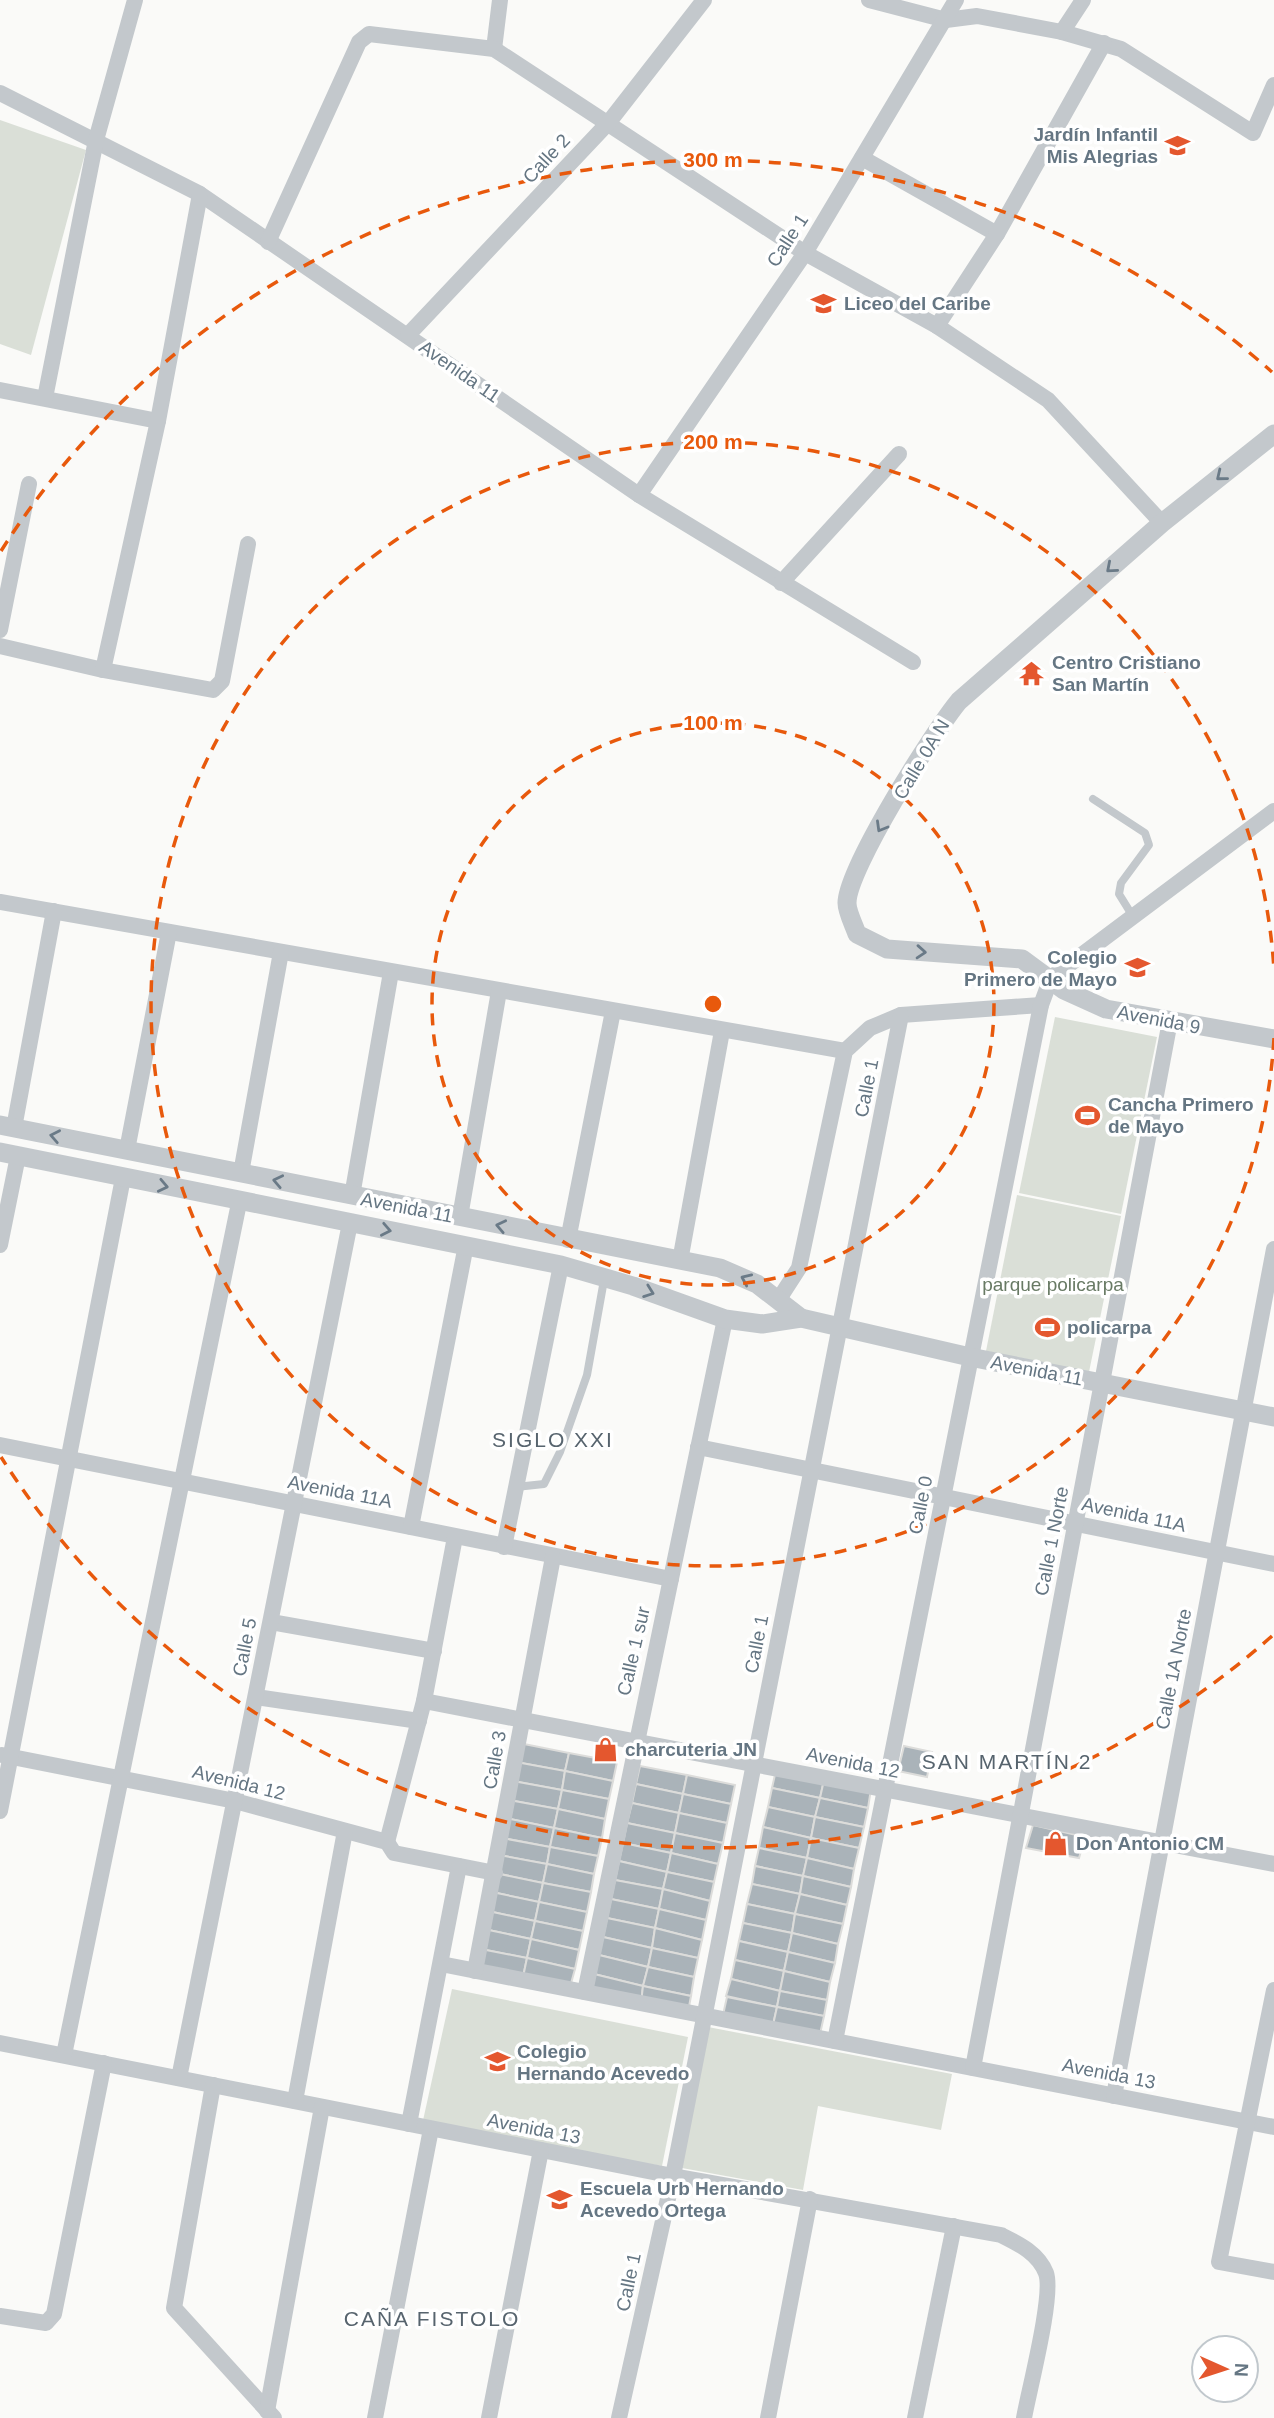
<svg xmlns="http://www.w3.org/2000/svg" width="1274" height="2418" viewBox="0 0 1274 2418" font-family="Helvetica,sans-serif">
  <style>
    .green { fill: #dadfd7 }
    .building { fill: #aab3b9; stroke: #dcdcda; stroke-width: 2 }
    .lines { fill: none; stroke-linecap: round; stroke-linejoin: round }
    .service { stroke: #c3c8cc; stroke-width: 8 }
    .minor { stroke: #c3c8cc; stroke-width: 16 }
    .tertiary { stroke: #c3c8cc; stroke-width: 19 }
    .oneway { stroke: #6a7a87 }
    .ring { fill: none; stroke: #e8590c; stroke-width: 3.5; stroke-dasharray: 12 9 }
    .labels { text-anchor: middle; stroke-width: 7; stroke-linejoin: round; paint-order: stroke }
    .poi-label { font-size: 19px; font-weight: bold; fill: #657683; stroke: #fff; text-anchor: start }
    .street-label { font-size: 19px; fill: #657683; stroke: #fff }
    .park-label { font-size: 19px; fill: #687a64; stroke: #fff }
    .neighbourhood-label { font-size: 21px; letter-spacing: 2px; fill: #57646e; stroke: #fff }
    .centre { fill: #e8590c; stroke: #fff; stroke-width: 3.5 }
    .ring-label { font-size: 21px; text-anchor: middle; font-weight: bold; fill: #e8590c; stroke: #fff; stroke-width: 7; stroke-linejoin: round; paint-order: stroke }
  </style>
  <rect width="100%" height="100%" fill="#fafaf8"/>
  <g class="green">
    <polygon points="0,120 86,150 31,355 0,344"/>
    <polygon points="1055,1017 1157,1037 1121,1214 1019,1193"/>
    <polygon points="1017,1195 1121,1216 1089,1372 986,1351"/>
    <polygon points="452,1989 688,2037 662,2166 422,2125"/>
    <polygon points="708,2027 952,2074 941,2130 818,2106 803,2190 682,2168"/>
  </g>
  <g class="building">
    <polygon points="519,1743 569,1753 565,1771 516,1762"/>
    <polygon points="904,1746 932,1752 927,1777 898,1771"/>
    <polygon points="569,1753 617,1762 613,1781 565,1771"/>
    <polygon points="516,1762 565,1771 562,1790 513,1781"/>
    <polygon points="640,1766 687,1775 683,1794 636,1784"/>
    <polygon points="776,1770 824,1780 820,1798 772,1788"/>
    <polygon points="565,1771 613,1781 609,1799 562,1790"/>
    <polygon points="687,1775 735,1785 731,1804 683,1794"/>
    <polygon points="824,1780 871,1789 868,1808 820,1798"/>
    <polygon points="513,1781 562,1790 558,1809 509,1800"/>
    <polygon points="636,1784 683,1794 679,1813 632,1803"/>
    <polygon points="772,1788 820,1798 815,1817 768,1807"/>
    <polygon points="562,1790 609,1799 605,1819 558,1809"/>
    <polygon points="683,1794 731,1804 727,1823 679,1813"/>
    <polygon points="820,1798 868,1808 864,1827 815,1817"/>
    <polygon points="509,1800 558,1809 554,1828 506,1818"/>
    <polygon points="632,1803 679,1813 675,1833 627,1823"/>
    <polygon points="768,1807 815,1817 811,1838 763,1827"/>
    <polygon points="558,1809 605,1819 602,1838 554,1828"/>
    <polygon points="679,1813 727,1823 723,1843 675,1833"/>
    <polygon points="815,1817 864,1827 859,1848 811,1838"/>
    <polygon points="506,1818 554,1828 550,1847 502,1838"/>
    <polygon points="627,1823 675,1833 671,1853 623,1843"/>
    <polygon points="1033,1825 1085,1837 1079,1858 1026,1848"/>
    <polygon points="763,1827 811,1838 807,1858 759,1848"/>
    <polygon points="554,1828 602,1838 598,1856 550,1847"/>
    <polygon points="675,1833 723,1843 718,1864 671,1853"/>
    <polygon points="502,1838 550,1847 547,1864 499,1855"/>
    <polygon points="811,1838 859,1848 854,1869 807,1858"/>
    <polygon points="623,1843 671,1853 667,1872 619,1861"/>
    <polygon points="550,1847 598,1856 594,1874 547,1864"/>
    <polygon points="759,1848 807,1858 803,1876 755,1866"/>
    <polygon points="671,1853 718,1864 714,1882 667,1872"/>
    <polygon points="499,1855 547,1864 543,1883 495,1873"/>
    <polygon points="807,1858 854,1869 851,1887 803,1876"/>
    <polygon points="619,1861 667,1872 663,1889 615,1880"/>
    <polygon points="547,1864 594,1874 591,1892 543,1883"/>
    <polygon points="755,1866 803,1876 800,1894 752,1884"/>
    <polygon points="667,1872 714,1882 710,1901 663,1889"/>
    <polygon points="495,1873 543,1883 539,1902 492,1892"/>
    <polygon points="803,1876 851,1887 847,1905 800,1894"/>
    <polygon points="615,1880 663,1889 659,1909 611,1899"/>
    <polygon points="543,1883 591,1892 587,1912 539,1902"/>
    <polygon points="752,1884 800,1894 795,1914 747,1904"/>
    <polygon points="663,1889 710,1901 706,1920 659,1909"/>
    <polygon points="492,1892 539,1902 535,1921 488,1911"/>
    <polygon points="800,1894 847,1905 843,1924 795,1914"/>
    <polygon points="611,1899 659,1909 655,1928 607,1918"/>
    <polygon points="539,1902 587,1912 583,1931 535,1921"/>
    <polygon points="747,1904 795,1914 792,1933 743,1923"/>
    <polygon points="659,1909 706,1920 702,1940 655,1928"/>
    <polygon points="488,1911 535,1921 531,1939 484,1929"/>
    <polygon points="795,1914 843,1924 838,1944 792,1933"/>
    <polygon points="607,1918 655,1928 652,1948 603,1937"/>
    <polygon points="535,1921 583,1931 579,1950 531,1939"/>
    <polygon points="743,1923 792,1933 788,1952 739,1941"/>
    <polygon points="655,1928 702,1940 698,1958 652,1948"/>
    <polygon points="484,1929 531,1939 527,1958 481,1949"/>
    <polygon points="792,1933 838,1944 835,1963 788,1952"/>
    <polygon points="603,1937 652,1948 648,1967 599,1955"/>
    <polygon points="531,1939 579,1950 575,1969 527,1958"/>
    <polygon points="739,1941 788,1952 784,1971 735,1960"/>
    <polygon points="652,1948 698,1958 694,1977 648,1967"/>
    <polygon points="481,1949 527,1958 523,1977 477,1968"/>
    <polygon points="788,1952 835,1963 830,1982 784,1971"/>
    <polygon points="599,1955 648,1967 643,1986 594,1974"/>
    <polygon points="527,1958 575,1969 570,1987 523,1977"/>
    <polygon points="735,1960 784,1971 780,1991 731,1979"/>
    <polygon points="648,1967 694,1977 691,1996 643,1986"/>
    <polygon points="784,1971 830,1982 827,2000 780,1991"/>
    <polygon points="594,1974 643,1986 641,2003 590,1992"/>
    <polygon points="731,1979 780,1991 777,2007 726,1996"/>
    <polygon points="643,1986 691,1996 688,2012 641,2003"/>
    <polygon points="780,1991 827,2000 824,2016 777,2007"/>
    <polygon points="727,1997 777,2007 773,2025 723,2015"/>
    <polygon points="777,2007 824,2016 820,2034 773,2025"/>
  </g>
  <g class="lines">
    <g class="service">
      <polyline points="1093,799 1145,833 1149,845 1121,883 1119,894 1132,915"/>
      <polyline points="516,1487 544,1484 560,1452 587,1375 604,1280"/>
    </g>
    <g class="minor">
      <polyline points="869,0 946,20 977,16 1062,32 1121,49 1253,133 1274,85"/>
      <polyline points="1062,32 1083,0"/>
      <polyline points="494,49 500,0"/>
      <polyline points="0,93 200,194 639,495 913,662"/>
      <polyline points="862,158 997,234"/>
      <polyline points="268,242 359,42 369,34 494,49 805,253 937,326 1048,400 1162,523"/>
      <polyline points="937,326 997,234 1104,43"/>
      <polyline points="408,335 609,122 704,0"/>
      <polyline points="0,390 158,421"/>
      <polyline points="45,398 96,140 135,0"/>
      <polyline points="639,495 805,253 956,0"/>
      <polyline points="781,583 899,454"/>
      <polyline points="0,630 29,484"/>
      <polyline points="0,646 103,670 213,690 222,681 248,544"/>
      <polyline points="103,670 158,421 200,194"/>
      <polyline points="0,902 845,1051"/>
      <polyline points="14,1128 54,911"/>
      <polyline points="127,1150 169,932"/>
      <polyline points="241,1173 281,952"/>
      <polyline points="352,1196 391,972"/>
      <polyline points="460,1217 499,991"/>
      <polyline points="568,1240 613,1011"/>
      <polyline points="0,1245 18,1156"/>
      <polyline points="680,1261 722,1031"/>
      <polyline points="779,1299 799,1268 845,1051 870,1028 901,1015 1041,1005"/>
      <polyline points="0,1445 671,1579"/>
      <polyline points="698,1447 1274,1564"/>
      <polyline points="411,1527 466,1245"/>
      <polyline points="504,1547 561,1265"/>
      <polyline points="271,1622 434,1651"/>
      <polyline points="256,1697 419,1721"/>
      <polyline points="424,1701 1274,1864"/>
      <polyline points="2,1755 235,1801 387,1842 394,1853 495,1873"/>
      <polyline points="0,1811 123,1178"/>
      <polyline points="387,1842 424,1701 455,1537"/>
      <polyline points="441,1964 1274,2127"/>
      <polyline points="475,1971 553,1557"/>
      <polyline points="1274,1990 1219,2262 1274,2272"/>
      <polyline points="585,1992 725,1319"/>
      <polyline points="835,2041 1041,1005 1051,978 1274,811"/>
      <path d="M0,2043L673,2176L1001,2235C1019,2244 1038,2253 1046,2273C1054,2295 1029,2390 1024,2418"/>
      <polyline points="64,2055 239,1203"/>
      <polyline points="973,2068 1170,1021"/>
      <polyline points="179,2078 350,1223"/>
      <polyline points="213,2085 174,2308 274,2418"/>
      <polyline points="1114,2096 1274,1249"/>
      <polyline points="295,2101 345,1831"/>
      <polyline points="409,2124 459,1866"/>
      <polyline points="0,2316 46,2323 54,2314 104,2063"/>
      <polyline points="267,2411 322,2107"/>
      <polyline points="375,2418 431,2129"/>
      <polyline points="489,2418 541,2150"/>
      <polyline points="619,2418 673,2176 901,1015"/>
      <polyline points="768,2418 810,2199"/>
      <polyline points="915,2418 954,2226"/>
    </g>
    <g class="tertiary">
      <path d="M1274,434L1162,523L959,701C934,731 847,869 847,903C847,912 854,925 857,934L887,949L1022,959L1064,990L1106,1009L1274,1039"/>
      <polyline points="0,1125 720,1268 757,1284 801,1318"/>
      <polyline points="0,1152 561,1265 633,1286 725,1319 762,1324 801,1318 970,1357 1274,1417"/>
    </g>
  </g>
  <defs><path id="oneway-chevron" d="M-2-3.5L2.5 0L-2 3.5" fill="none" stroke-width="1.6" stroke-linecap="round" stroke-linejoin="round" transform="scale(1.75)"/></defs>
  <g class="oneway">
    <use href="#oneway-chevron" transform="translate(1221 476) rotate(141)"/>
    <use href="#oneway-chevron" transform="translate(1111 568) rotate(139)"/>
    <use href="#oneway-chevron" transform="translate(881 827) rotate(120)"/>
    <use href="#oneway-chevron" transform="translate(921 952) rotate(4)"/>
    <use href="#oneway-chevron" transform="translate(55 1136) rotate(-169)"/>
    <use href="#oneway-chevron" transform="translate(278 1181) rotate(-168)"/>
    <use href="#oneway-chevron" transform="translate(163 1186) rotate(12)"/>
    <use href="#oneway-chevron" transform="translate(501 1226) rotate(-168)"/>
    <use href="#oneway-chevron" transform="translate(386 1230) rotate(11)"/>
    <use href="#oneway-chevron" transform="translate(746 1279) rotate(-156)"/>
    <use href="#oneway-chevron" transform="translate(649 1292) rotate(20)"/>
  </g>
  <g class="ring">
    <circle cx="713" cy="1004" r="281"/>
    <path d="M1274 1038A562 562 0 1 1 1274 970"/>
    <path d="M1272 1636A844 844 0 0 1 1 1457M1 551A844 844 0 0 1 1272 372"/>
  </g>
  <defs>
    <symbol id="school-bare" viewBox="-9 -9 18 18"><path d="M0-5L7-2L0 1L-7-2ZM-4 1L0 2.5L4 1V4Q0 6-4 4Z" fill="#e4572e" stroke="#fff" stroke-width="2.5" paint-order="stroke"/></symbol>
    <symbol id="temple-bare" viewBox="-9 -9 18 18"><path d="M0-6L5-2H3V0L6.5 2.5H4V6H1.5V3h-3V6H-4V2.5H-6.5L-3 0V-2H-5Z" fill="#e4572e" stroke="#fff" stroke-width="2.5" paint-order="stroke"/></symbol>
    <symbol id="stadium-bare" viewBox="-9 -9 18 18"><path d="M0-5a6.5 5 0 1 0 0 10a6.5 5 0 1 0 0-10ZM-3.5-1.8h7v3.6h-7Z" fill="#e4572e" stroke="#fff" stroke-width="2.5" paint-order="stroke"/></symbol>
    <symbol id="shop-bare" viewBox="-9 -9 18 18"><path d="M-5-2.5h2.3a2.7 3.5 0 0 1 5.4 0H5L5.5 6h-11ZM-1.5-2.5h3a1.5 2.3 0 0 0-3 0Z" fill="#e4572e" stroke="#fff" stroke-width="2.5" paint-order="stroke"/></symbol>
  </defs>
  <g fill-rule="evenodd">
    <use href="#school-bare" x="1160" y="128" width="35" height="35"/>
    <use href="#school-bare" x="806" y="286" width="35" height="35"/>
    <use href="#temple-bare" x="1014" y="656" width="35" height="35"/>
    <use href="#school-bare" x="1120" y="950" width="35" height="35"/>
    <use href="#stadium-bare" x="1070" y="1098" width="35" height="35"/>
    <use href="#stadium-bare" x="1030" y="1310" width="35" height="35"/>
    <use href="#shop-bare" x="588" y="1732" width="35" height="35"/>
    <use href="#shop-bare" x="1038" y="1826" width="35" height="35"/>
    <use href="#school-bare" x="480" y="2044" width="35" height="35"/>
    <use href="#school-bare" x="542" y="2182" width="35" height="35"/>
  </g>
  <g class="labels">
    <g class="poi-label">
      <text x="1158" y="141" text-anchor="end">Jardín Infantil<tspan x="1158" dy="22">Mis Alegrias</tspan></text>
      <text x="844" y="310">Liceo del Caribe</text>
      <text x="1052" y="669">Centro Cristiano<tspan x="1052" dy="22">San Martín</tspan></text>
      <text x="1117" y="964" text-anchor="end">Colegio<tspan x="1117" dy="22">Primero de Mayo</tspan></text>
      <text x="1108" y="1111">Cancha Primero<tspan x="1108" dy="22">de Mayo</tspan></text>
      <text x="1067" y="1334">policarpa</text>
      <text x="625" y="1756">charcuteria JN</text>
      <text x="1076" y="1850">Don Antonio CM</text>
      <text x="517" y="2058">Colegio<tspan x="517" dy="22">Hernando Acevedo</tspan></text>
      <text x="580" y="2195">Escuela Urb Hernando<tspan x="580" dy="22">Acevedo Ortega</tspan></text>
    </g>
    <g class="street-label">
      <text transform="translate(546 158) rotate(-47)" y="7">Calle 2</text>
      <text transform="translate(787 240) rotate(-57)" y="7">Calle 1</text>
      <text transform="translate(460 371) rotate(35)" y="7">Avenida 11</text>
      <text transform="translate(921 759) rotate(-59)" y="7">Calle 0A N</text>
      <text transform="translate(1159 1019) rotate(11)" y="7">Avenida 9</text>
      <text transform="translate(866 1088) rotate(-79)" y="7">Calle 1</text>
      <text transform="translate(407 1207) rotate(11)" y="7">Avenida 11</text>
      <text transform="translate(1037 1370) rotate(11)" y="7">Avenida 11</text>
      <text transform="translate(340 1491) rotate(11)" y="7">Avenida 11A</text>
      <text transform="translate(920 1505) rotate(-79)" y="7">Calle 0</text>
      <text transform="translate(1134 1514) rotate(12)" y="7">Avenida 11A</text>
      <text transform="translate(1051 1541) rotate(-79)" y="7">Calle 1 Norte</text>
      <text transform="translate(756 1644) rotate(-79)" y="7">Calle 1</text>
      <text transform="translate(244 1647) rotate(-79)" y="7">Calle 5</text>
      <text transform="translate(633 1651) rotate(-77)" y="7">Calle 1 sur</text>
      <text transform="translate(1173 1669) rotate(-79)" y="7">Calle 1A Norte</text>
      <text transform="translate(494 1760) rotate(-80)" y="7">Calle 3</text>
      <text transform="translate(853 1762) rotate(11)" y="7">Avenida 12</text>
      <text transform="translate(239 1782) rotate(14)" y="7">Avenida 12</text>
      <text transform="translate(1109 2073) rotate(11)" y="7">Avenida 13</text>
      <text transform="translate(534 2128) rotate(11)" y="7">Avenida 13</text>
      <text transform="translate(628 2282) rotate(-78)" y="7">Calle 1</text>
    </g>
    <g class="park-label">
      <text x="1053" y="1291">parque policarpa</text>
    </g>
    <g class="neighbourhood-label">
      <text x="553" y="1447">SIGLO XXI</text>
      <text x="1007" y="1769">SAN MARTÍN 2</text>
      <text x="432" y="2326">CAÑA FISTOLO</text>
    </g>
  </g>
  <circle cx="713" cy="1004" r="10" class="centre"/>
  <g class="ring-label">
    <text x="713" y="167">300 m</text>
    <text x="713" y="449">200 m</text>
    <text x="713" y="730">100 m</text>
  </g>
  <g transform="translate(1225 2369) rotate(93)"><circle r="33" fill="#ffffff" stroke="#c1c8cd" stroke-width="2"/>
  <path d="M0-5L12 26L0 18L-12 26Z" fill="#e4572e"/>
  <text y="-10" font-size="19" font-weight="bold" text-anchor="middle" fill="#657683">N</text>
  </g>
</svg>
